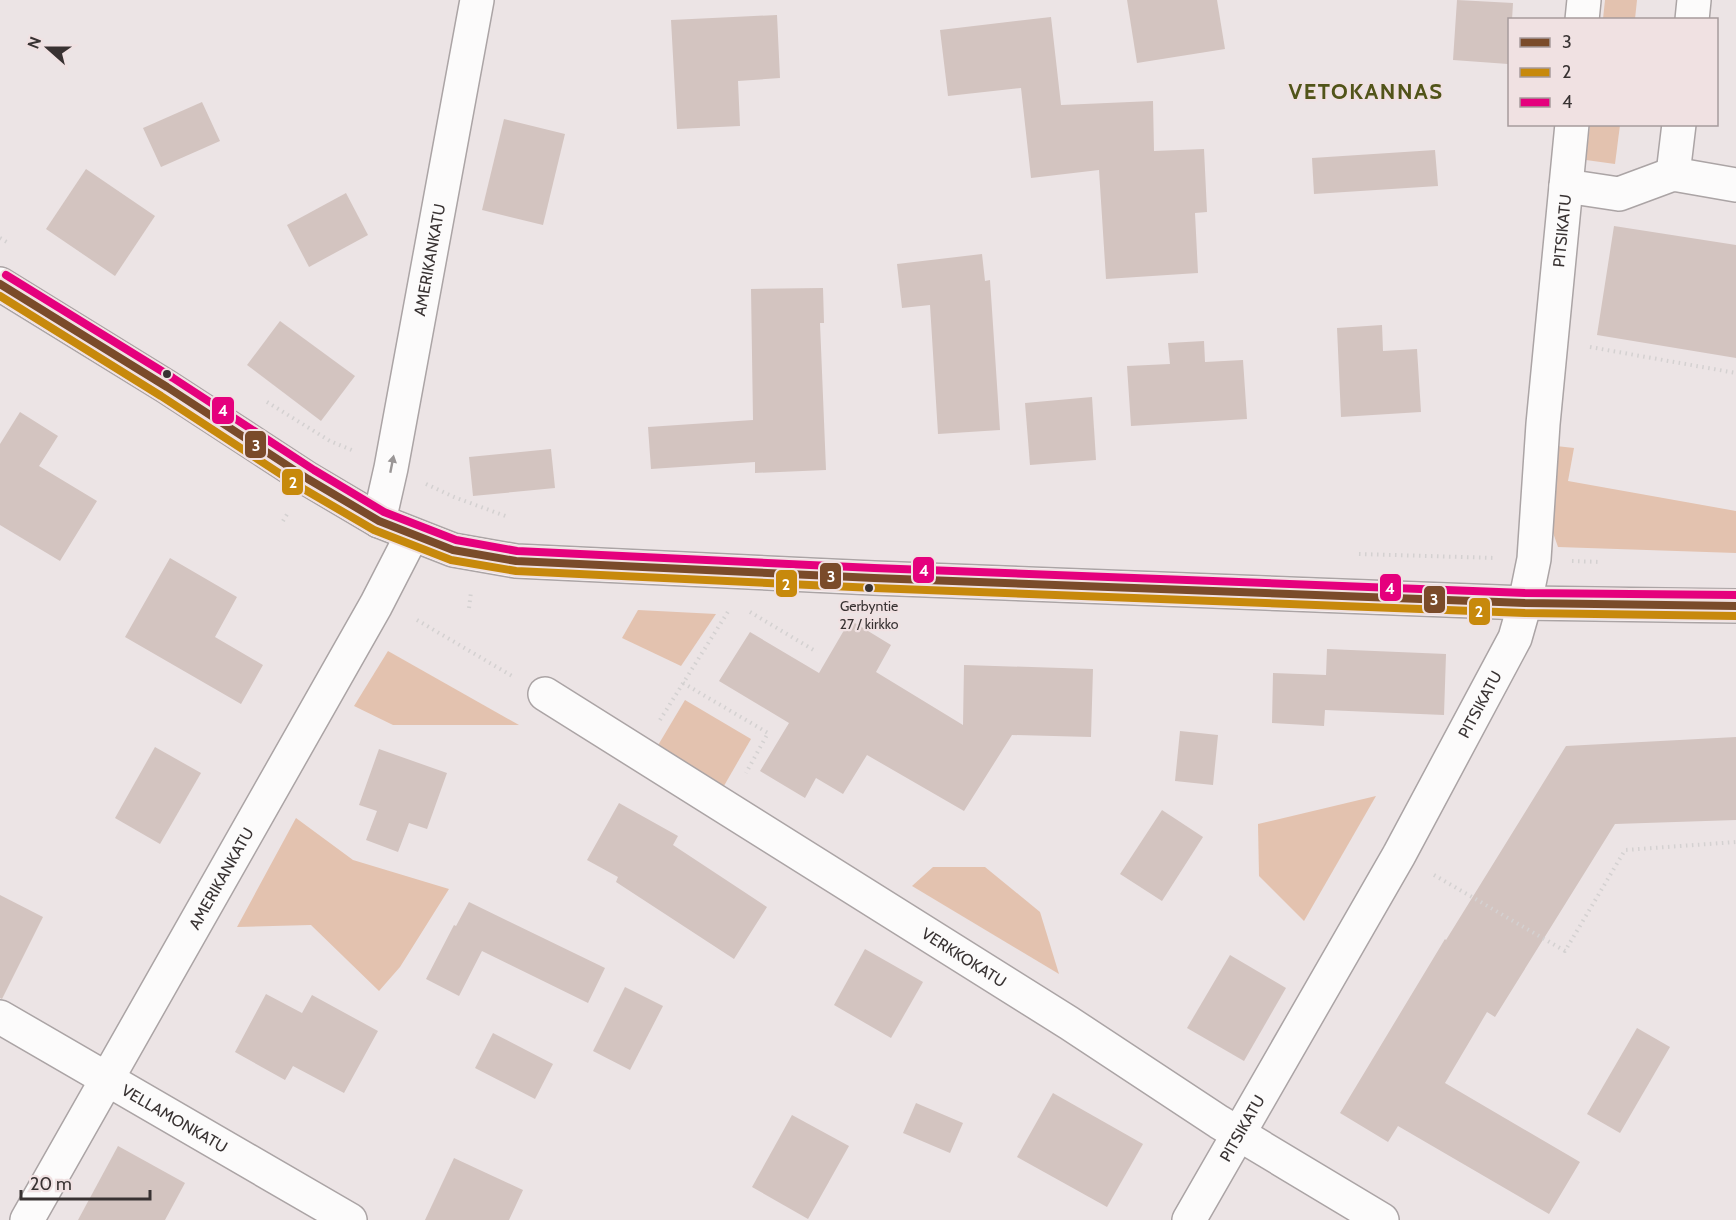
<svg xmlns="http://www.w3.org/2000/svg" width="1736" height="1220" viewBox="0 0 1736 1220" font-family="Cabin,sans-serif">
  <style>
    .green { fill: #e3c2af }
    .building { fill: #d3c4c0 }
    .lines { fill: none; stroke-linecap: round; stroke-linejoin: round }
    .minor-casing { stroke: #aba4a5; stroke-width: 36 }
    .major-casing { stroke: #aba4a5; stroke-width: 36 }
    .path { stroke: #d4d1d1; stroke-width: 4; stroke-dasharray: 1.5 4.5; stroke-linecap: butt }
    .minor { stroke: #fcfbfb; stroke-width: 33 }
    .major { stroke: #fcfbfb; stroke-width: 33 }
    .bus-1-casing { stroke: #f0e1e2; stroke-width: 12 }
    .bus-2-casing { stroke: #f0e1e2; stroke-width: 12 }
    .bus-3-casing { stroke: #f0e1e2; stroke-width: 12 }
    .bus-1 { stroke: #7a4b2a; stroke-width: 8 }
    .bus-2 { stroke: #c7890c; stroke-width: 8 }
    .bus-3 { stroke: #e5007d; stroke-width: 8 }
    .oneway { fill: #9a9696 }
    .bus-dot { fill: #383232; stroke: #f0e1e2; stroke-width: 2 }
    .labels { text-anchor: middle; stroke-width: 4.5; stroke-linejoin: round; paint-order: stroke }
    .bus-label { font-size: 14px; fill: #383232; stroke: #f0e1e2 }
    .street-label { font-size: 16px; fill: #383232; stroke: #f0e1e2 }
    .district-label { font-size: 22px; font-weight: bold; letter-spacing: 1.5px; fill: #515419; stroke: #f0e1e2 }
    .line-badge { stroke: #f0e1e2; stroke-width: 2 }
    .badge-label { font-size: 16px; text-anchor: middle; font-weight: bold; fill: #fff }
  </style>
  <rect width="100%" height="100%" fill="#ece4e5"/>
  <g class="green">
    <polygon points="1605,0 1637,0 1635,19 1603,19"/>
    <polygon points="1590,125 1620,125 1615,164 1586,160"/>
    <polygon points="1556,446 1574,448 1568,481 1736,511 1736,553 1558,547 1550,524"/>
    <polygon points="638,610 716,614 681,666 622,638"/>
    <polygon points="388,651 519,725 393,725 354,706"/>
    <polygon points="685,700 751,739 721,791 654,752"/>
    <polygon points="1376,796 1304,921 1259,876 1258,824"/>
    <polygon points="296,818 353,860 449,889 400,967 379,991 311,925 237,927"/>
    <polygon points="933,867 985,867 1040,912 1059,974 912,886"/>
  </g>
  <g class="building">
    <polygon points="1127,0 1217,0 1225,49 1137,63"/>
    <polygon points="1457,0 1513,3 1512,20 1509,20 1508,64 1453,60"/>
    <polygon points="777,15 780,78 738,81 740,126 677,129 671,20"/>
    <polygon points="1051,17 1061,105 1153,101 1154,151 1204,149 1207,212 1195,213 1198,273 1106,279 1099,170 1031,178 1021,88 948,96 940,30"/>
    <polygon points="202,102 220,141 161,167 143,128"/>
    <polygon points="504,119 565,134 543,225 482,210"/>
    <polygon points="1435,150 1438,186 1314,194 1312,158"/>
    <polygon points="86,169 155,216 115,276 46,229"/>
    <polygon points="346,193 368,235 309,267 287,225"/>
    <polygon points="1614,226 1736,245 1736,358 1597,335"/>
    <polygon points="982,254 985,281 990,280 1000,430 938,434 930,305 902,308 897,264"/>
    <polygon points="823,288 824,323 820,323 826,470 755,473 755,462 651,469 648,427 753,420 751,289"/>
    <polygon points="280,321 355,376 321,421 247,365"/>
    <polygon points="1382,325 1383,351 1417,349 1421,412 1341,417 1337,328"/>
    <polygon points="1204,341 1205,362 1243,360 1247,419 1131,426 1127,366 1170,364 1168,343"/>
    <polygon points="1092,397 1096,460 1030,465 1025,403"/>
    <polygon points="20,412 58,436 39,466 97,501 60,561 0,525 0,444"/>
    <polygon points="551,449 555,488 473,496 469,457"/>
    <polygon points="170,558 237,597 215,637 263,665 241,704 125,637"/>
    <polygon points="850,620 891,645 876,672 963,725 964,665 1093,669 1091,737 1012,735 964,811 867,755 843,794 816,778 805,798 760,771 789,723 719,681 750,632 819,673"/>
    <polygon points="1327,649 1446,654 1444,715 1325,710 1324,726 1272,723 1273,673 1326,675"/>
    <polygon points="1180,731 1218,735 1213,785 1175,781"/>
    <polygon points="1736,737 1736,820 1615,824 1495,1017 1487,1012 1445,1083 1580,1162 1549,1214 1398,1126 1388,1142 1340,1113 1445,939 1446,940 1566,746"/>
    <polygon points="155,747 201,773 160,844 115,818"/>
    <polygon points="379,749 447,773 427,829 409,823 398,852 366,840 377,811 359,805"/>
    <polygon points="619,803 678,836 673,845 767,907 734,959 616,882 618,877 587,860"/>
    <polygon points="1162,810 1203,837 1162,901 1120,874"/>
    <polygon points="0,895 43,917 2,999 0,998"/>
    <polygon points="469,902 605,968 588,1003 482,951 459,996 426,979 454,925 456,926"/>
    <polygon points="865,949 923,982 891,1038 834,1005"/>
    <polygon points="1230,955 1286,988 1244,1061 1187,1028"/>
    <polygon points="625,987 663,1006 630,1070 593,1051"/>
    <polygon points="266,994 302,1013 312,995 378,1031 344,1093 293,1066 285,1080 235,1052"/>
    <polygon points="1637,1028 1670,1047 1620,1133 1587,1114"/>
    <polygon points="493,1033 553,1064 535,1099 475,1068"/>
    <polygon points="1053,1093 1143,1144 1107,1207 1017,1157"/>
    <polygon points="916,1103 963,1123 950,1153 903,1133"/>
    <polygon points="792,1115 849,1146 808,1219 752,1187"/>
    <polygon points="118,1146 185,1183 165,1220 78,1220"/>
    <polygon points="454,1158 523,1190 509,1220 425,1220"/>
  </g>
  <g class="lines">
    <defs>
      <g id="minor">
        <polyline points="1582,20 1584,0"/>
        <polyline points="1692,20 1694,0"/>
        <polyline points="1673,174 1679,124"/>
        <polyline points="1566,186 1619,194 1673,174 1736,185"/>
        <path id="s1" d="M379,521L391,468L477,0"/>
        <path id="s2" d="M545,694L1069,1023L1219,1122L1382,1220"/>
        <path id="s3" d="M0,1017L350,1220"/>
        <path id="s4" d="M27,1220L376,605L412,535"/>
        <path id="s5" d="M1189,1220L1399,855L1515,638L1525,603L1534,559L1543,424L1572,124"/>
      </g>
      <polyline id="major" points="0,284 167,387 308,479 379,521 453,550 516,561 874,578 1525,603 1736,606"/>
    </defs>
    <use href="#minor" class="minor-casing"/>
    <use href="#major" class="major-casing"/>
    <g class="path">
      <polyline points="0,238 10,244"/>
      <polyline points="1590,347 1736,373"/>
      <polyline points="267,402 330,441 354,451"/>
      <polyline points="426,484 454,497 508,517"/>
      <polyline points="283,521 289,511"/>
      <polyline points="1359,554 1496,558"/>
      <polyline points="1572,561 1601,562"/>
      <polyline points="469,608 471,592"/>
      <polyline points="750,612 817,652"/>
      <polyline points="417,620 512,676"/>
      <polyline points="683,683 768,733 746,773"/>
      <polyline points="660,720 729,610"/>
      <polyline points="1434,875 1565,951 1625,850 1736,842"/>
    </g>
    <use href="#minor" class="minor"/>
    <use href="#major" class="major"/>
    <defs>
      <polyline id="bus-1" points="0,284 167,387 308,479 379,521 453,550 516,561 874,578 1525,603 1736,606"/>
      <polyline id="bus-2" points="0,296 161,396 302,488 374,530 451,560 516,571 874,588 1525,613 1736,616"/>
      <polyline id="bus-3" points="6,275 173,378 314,470 384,512 456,540 517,551 874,568 1525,593 1736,595"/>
    </defs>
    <use href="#bus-1" class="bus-1-casing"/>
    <use href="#bus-2" class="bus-2-casing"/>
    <use href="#bus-3" class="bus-3-casing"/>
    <use href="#bus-1" class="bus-1"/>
    <use href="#bus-2" class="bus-2"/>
    <use href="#bus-3" class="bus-3"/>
  </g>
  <defs><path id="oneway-solid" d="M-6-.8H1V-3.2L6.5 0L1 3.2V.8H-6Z" transform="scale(1.5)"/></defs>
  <use class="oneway" href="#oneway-solid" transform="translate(392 464) rotate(-79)"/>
  <g class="bus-dot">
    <circle cx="167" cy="374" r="5"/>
    <circle cx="869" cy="588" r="5"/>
  </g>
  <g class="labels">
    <g class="bus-label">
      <text x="869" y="611">Gerbyntie<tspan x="869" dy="18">27 / kirkko</tspan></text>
    </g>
    <g class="street-label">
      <text dy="6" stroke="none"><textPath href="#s5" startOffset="1078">PITSIKATU</textPath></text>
      <text dy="6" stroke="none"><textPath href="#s1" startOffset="266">AMERIKANKATU</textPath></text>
      <text dy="6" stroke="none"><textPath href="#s5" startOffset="592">PITSIKATU</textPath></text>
      <text dy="6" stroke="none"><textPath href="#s4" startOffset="393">AMERIKANKATU</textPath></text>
      <text dy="6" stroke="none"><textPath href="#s2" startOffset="495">VERKKOKATU</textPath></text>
      <text dy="6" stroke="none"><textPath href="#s3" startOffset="202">VELLAMONKATU</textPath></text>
      <text dy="6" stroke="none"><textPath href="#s5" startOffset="106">PITSIKATU</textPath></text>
    </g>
    <g class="district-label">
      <text x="1366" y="99">VETOKANNAS</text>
    </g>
  </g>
  <g class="line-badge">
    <rect x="211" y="396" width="24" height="29" rx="6" fill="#e5007d"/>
    <rect x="244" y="430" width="23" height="29" rx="6" fill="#7a4b2a"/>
    <rect x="281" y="468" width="23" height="28" rx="6" fill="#c7890c"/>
    <rect x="912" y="556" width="23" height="28" rx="6" fill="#e5007d"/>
    <rect x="819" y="562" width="23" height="28" rx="6" fill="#7a4b2a"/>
    <rect x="775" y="569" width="23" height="29" rx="6" fill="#c7890c"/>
    <rect x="1379" y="573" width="23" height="29" rx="6" fill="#e5007d"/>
    <rect x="1423" y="585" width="23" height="29" rx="6" fill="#7a4b2a"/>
    <rect x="1468" y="597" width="23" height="29" rx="6" fill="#c7890c"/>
  </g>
  <g class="badge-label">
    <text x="223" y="416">4</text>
    <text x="256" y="451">3</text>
    <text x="293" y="488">2</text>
    <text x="924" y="576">4</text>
    <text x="831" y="582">3</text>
    <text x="786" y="590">2</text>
    <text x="1390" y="594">4</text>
    <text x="1434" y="605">3</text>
    <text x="1479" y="617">2</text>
  </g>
  <rect x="1508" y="18" width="210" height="108" fill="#f0e1e2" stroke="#a69b9c" stroke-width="1.5"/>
  <rect x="1520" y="38" width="30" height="9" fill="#7a4b2a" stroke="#a69b9c" stroke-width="1.5"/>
  <text x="1562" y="48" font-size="18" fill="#383232">3</text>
  <rect x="1520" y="68" width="30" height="9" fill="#c7890c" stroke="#a69b9c" stroke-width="1.5"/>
  <text x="1562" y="78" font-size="18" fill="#383232">2</text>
  <rect x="1520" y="98" width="30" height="9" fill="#e5007d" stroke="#a69b9c" stroke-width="1.5"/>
  <text x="1562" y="108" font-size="18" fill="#383232">4</text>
  <g transform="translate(48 48) rotate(291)" stroke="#f0e1e2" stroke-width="4.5" paint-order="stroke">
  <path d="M0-4.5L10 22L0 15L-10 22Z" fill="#383232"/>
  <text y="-9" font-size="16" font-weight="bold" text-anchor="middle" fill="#383232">N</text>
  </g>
  <path d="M21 1190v9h129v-9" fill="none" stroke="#383232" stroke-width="3"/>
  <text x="30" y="1190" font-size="18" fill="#383232" stroke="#f0e1e2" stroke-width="4.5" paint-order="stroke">20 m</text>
</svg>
